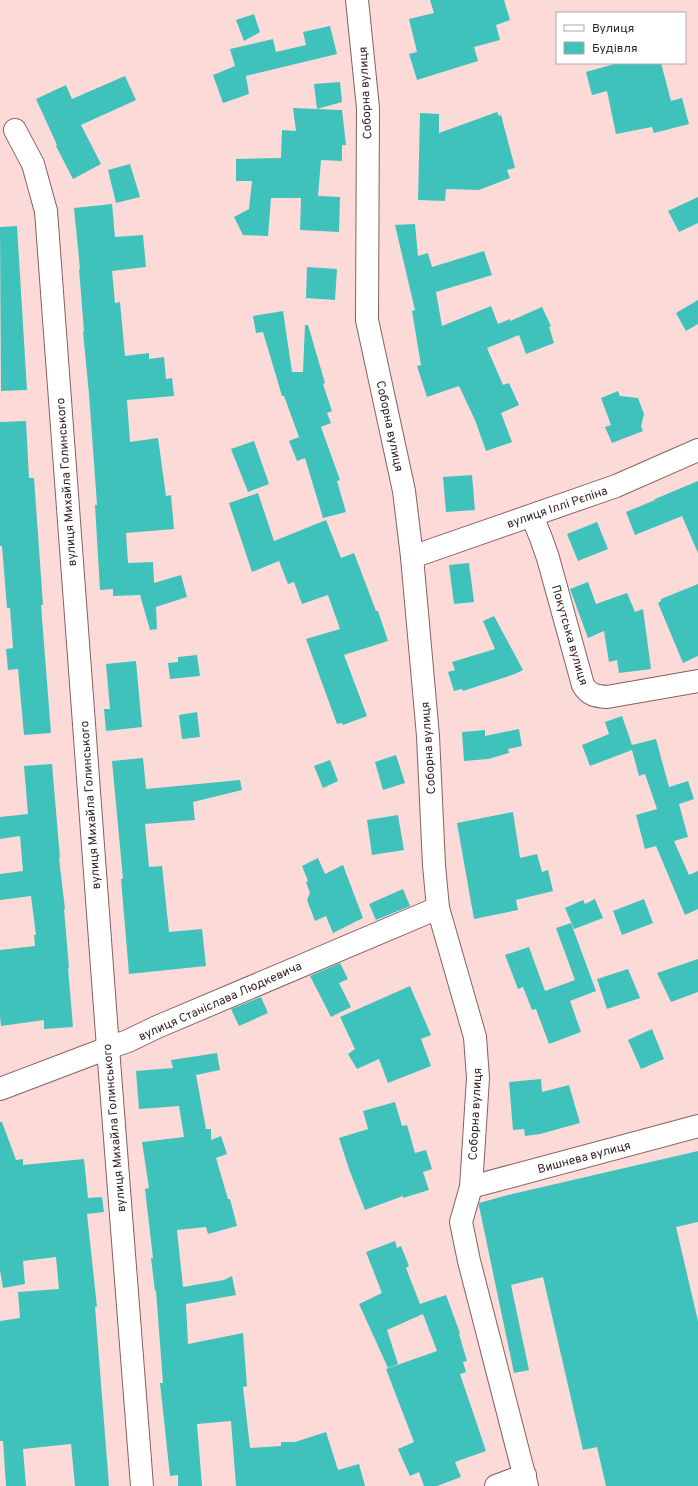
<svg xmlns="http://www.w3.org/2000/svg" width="698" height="1486" viewBox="0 0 698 1486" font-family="Overpass,sans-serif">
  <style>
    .building { fill: #40c2bc }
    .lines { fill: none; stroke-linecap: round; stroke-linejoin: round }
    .minor-casing { stroke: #866160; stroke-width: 24 }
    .minor { stroke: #fff; stroke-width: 22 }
    .labels { text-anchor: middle; stroke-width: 4; stroke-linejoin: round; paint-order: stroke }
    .street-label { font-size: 12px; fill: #332322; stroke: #fff }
  </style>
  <rect width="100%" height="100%" fill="#fcdad8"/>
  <g class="building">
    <polygon points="430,0 504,0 510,20 496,25 500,40 474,47 478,61 417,80 409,54 417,52 409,19 434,13"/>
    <polygon points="254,14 260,32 244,41 236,20"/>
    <polygon points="330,26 337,54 246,76 249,94 223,103 213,75 235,66 230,49 273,39 276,52 306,45 303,32"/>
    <polygon points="618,63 661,63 671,101 682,98 689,124 654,133 652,127 616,134 607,91 592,95 586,72"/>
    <polygon points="125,76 136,100 81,125 101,164 73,179 56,146 57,145 36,99 66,85 72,99"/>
    <polygon points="340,82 342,102 317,109 342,110 346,145 342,145 342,161 321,160 318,196 340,197 339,232 300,230 301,198 271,198 268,236 243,235 234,217 249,209 252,181 236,181 236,159 281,158 282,130 296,131 293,108 317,109 314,84"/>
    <polygon points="497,112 499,116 501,115 515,168 507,170 510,178 479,190 446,189 445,201 418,200 420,113 439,114 439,133"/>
    <polygon points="130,164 140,197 116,203 108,170"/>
    <polygon points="698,197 698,223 679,232 668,211"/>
    <polygon points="112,204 115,237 143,235 146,267 112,271 115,303 120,302 125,356 149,353 149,359 164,357 166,379 172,378 174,396 127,400 130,442 158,438 166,496 171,495 174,529 126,533 128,563 153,562 154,583 181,575 187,597 156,607 157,629 150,630 140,595 113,596 113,589 100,590 95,505 97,505 89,394 83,332 84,331 79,269 80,269 74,208"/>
    <polygon points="415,224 418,256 428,253 432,267 484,251 492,275 436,292 442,326 491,306 498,324 510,319 510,321 542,307 551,326 549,327 554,343 526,354 519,335 487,348 503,385 509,383 519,405 501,413 512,442 486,451 475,420 459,386 427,397 417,366 421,365 412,311 415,310 395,225"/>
    <polygon points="17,226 27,390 1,391 0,227"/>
    <polygon points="307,267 337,269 335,300 306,298"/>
    <polygon points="698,300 698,324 686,331 676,313"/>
    <polygon points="283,311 292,372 303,372 305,325 308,325 325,383 323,384 332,411 327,413 331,423 321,427 340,480 337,481 346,512 323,518 305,458 297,461 289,441 299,437 284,396 282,396 263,332 256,333 253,316"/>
    <polygon points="618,391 620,396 638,398 644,414 641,426 643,431 612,443 605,427 611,425 601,398"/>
    <polygon points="26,421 29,478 34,478 43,605 41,605 51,733 24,735 18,669 8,670 6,649 13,648 10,608 7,608 2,546 0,546 0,422"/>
    <polygon points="254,441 269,484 248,492 231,449"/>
    <polygon points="472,475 475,510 446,512 443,477"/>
    <polygon points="698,481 698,553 682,516 635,535 626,512 655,500 655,499"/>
    <polygon points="258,493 274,541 326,520 341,558 354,553 376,611 378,611 388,641 344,655 367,716 343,725 342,723 337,724 306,639 340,629 328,595 302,604 294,582 288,584 279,561 252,572 229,503"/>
    <polygon points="597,522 608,549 578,561 567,534"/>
    <polygon points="469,563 474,602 454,604 449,565"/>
    <polygon points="588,582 596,604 627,593 635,612 643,609 651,669 619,673 617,660 609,662 604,631 588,638 570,589"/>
    <polygon points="698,584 698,656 683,663 658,603 661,601 661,599"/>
    <polygon points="494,616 523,670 515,674 463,691 462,689 454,691 448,672 455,670 452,662 495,649 483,621"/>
    <polygon points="197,655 200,676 170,679 168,663 178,662 178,657"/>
    <polygon points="136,661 142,727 106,731 104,709 110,709 106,664"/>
    <polygon points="197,712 200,737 182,739 179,715"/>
    <polygon points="622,716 632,745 656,739 669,787 688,781 694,799 679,804 688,837 674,841 689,875 698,871 698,909 685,915 656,846 645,849 636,815 657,809 645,774 639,776 632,750 590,766 582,745 609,734 605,722"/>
    <polygon points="519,729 522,746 508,749 509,753 488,759 464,761 462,732 485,730 485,736"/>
    <polygon points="396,755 405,783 383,790 375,762"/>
    <polygon points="143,758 146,789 240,780 242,790 193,802 195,820 145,824 149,867 162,866 169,932 202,929 206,966 129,974 121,879 123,879 112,761"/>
    <polygon points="330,760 338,781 323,788 314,766"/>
    <polygon points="52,764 60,858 59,858 65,909 64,909 69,968 68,968 73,1027 44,1029 44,1020 1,1026 0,1016 0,950 35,946 34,935 36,935 31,896 0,900 0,874 23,871 20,836 0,839 0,817 28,814 24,766"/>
    <polygon points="513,812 520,858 537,854 542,872 548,870 553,891 516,900 518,910 474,919 457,823"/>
    <polygon points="398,815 404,850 372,855 367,820"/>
    <polygon points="318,858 325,874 343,865 363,918 333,933 326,916 315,921 307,900 310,893 306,882 308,881 302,866"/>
    <polygon points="403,889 410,906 376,920 369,904"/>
    <polygon points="595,899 603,918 574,929 565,908 583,900 585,904"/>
    <polygon points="644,899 653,923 622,935 613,911"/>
    <polygon points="571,923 596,991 570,1001 581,1032 549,1044 536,1009 532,1010 523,987 518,989 505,955 529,947 545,991 575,980 556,928"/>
    <polygon points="698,959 698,992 671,1002 657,973"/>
    <polygon points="340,963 348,979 339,983 351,1007 331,1017 310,976"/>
    <polygon points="628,969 640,998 607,1009 597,979"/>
    <polygon points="410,986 431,1035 421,1039 431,1066 388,1083 379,1059 357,1069 348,1054 355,1049 340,1017"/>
    <polygon points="261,997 268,1013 239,1026 231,1009"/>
    <polygon points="652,1029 664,1059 641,1069 628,1040"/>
    <polygon points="217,1053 220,1070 196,1075 206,1129 211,1129 211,1140 221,1136 227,1154 216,1158 228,1199 230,1199 237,1226 208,1234 206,1227 177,1230 183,1287 224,1280 232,1276 236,1295 186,1304 188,1344 243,1333 247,1386 243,1387 250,1448 281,1446 281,1442 295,1442 326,1432 338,1470 359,1464 365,1486 236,1486 231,1421 197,1424 202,1486 178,1486 178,1475 170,1476 160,1383 163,1383 156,1291 155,1291 151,1258 153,1258 145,1189 149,1188 142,1142 184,1137 179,1106 139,1109 136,1071 173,1068 171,1060"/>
    <polygon points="541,1079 542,1092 569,1085 580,1123 540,1134 525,1136 524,1129 513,1130 509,1082"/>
    <polygon points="395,1102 402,1126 407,1125 415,1153 426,1150 432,1169 423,1172 429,1190 403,1198 403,1196 365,1210 349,1169 339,1138 368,1129 363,1111"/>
    <polygon points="0,1122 2,1122 16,1160 23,1159 23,1165 84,1159 88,1198 102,1197 104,1212 87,1214 97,1307 95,1307 109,1486 75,1486 71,1444 23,1449 26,1486 6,1486 3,1441 0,1441 0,1321 20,1318 18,1292 59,1289 56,1257 23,1261 25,1284 3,1288 0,1270"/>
    <polygon points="698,1151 698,1222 676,1227 698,1321 698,1486 606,1486 597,1447 583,1450 543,1277 511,1285 529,1370 514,1373 479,1206 479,1203 508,1195"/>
    <polygon points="395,1241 397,1248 401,1246 409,1266 406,1268 420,1304 446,1295 460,1333 459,1334 467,1361 463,1362 466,1372 460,1374 486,1451 455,1462 461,1477 437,1486 424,1486 419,1472 410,1476 398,1449 414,1442 386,1369 437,1351 423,1314 387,1330 398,1364 388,1368 359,1304 382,1293 366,1252"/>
  </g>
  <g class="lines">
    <defs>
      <g id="minor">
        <polyline points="357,0 368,108 367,320 404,491 412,557 428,736 434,865 438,908 475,1037 478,1078 471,1187 461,1222 469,1261 527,1486"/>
        <polyline points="15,130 33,164 46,211 108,1048 142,1486"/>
        <path d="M532,516L541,538L548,558L583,685C589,695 595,696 607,697L698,681"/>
        <polyline points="412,557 616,486 698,450"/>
        <polyline points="0,1089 108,1048 128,1041 157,1027 438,908"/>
        <polyline points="471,1187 698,1126"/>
        <polyline points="496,1486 525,1475"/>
      </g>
    </defs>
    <use href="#minor" class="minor-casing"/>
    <use href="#minor" class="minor"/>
  </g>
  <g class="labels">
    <g class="street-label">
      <text transform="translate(365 93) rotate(-93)" y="4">Соборна вулиця</text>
      <text transform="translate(390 426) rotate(78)" y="4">Соборна вулиця</text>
      <text transform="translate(66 482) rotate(-94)" y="4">вулиця Михайла Голинського</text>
      <text transform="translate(557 507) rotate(-19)" y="4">вулиця Іллі Рєпіна</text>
      <text transform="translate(570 635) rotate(74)" y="4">Покутська вулиця</text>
      <text transform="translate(428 748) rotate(-94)" y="4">Соборна вулиця</text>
      <text transform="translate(90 805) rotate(-94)" y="4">вулиця Михайла Голинського</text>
      <text transform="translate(220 1001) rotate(-24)" y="4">вулиця Станіслава Людкевича</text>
      <text transform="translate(475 1114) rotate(-87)" y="4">Соборна вулиця</text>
      <text transform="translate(114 1128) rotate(-95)" y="4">вулиця Михайла Голинського</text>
      <text transform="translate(584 1157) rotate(-15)" y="4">Вишнева вулиця</text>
    </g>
  </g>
  <rect x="556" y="12" width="130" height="52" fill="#ffffff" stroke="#ada7a7"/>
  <rect x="564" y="25" width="20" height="6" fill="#ffffff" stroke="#ada7a7"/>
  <text x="592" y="32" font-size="12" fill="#332322">Вулиця</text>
  <rect x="564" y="42" width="20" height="12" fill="#40c2bc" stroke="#ada7a7"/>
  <text x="592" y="52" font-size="12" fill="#332322">Будівля</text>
</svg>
